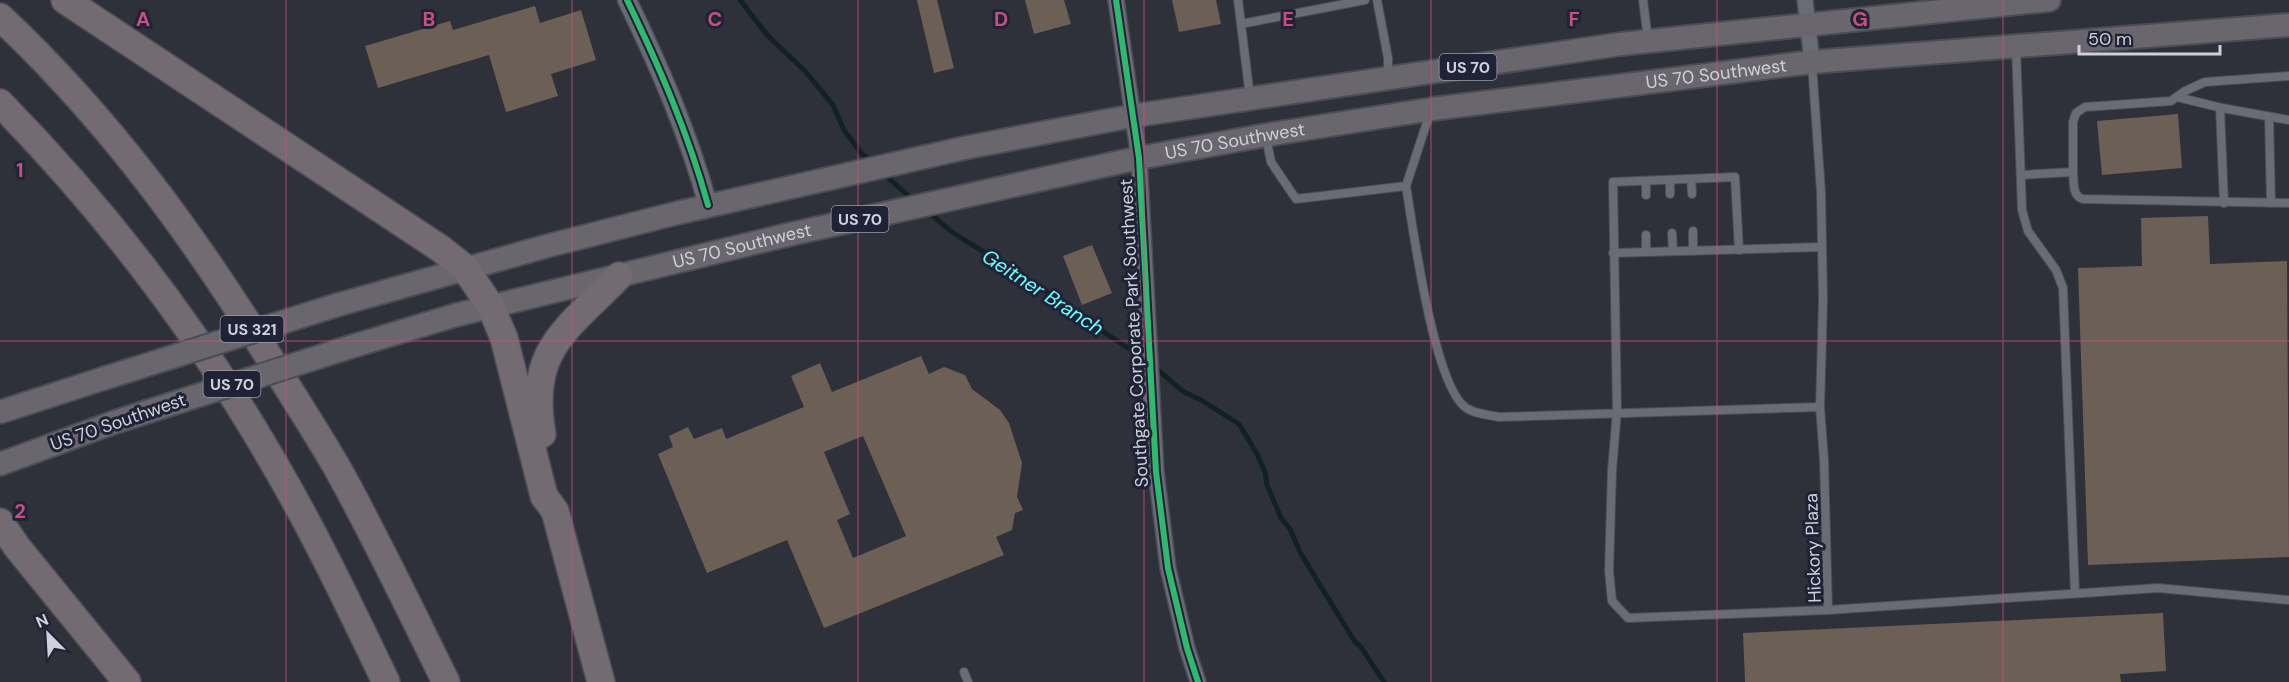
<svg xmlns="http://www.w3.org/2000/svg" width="2289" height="682" viewBox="0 0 2289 682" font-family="'DM Sans',sans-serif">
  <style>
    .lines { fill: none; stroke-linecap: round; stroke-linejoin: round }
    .stream { stroke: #122224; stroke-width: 5 }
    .building { fill: #6c6056; fill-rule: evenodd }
    .service-casing { stroke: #4b4d56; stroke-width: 10 }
    .minor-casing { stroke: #4b4d56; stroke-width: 18 }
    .tertiary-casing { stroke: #4b4d56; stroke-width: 21 }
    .primary-casing { stroke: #4b4d56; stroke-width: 26 }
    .motorway-casing { stroke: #4b4d56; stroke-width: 30 }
    .service { stroke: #6a6c74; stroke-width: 8 }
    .minor { stroke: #6a6c74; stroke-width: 15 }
    .tertiary { stroke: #6a6c74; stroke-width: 18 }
    .primary { stroke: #6a666d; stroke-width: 22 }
    .motorway { stroke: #746a71; stroke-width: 27 }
    .primary-bridge-casing { stroke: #4b4d56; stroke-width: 26; stroke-linecap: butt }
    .primary-bridge { stroke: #6a666d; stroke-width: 22 }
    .cycleway-casing { stroke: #1f2335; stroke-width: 10 }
    .cycleway { stroke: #33b770; stroke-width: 6 }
    .grid { fill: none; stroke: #c65082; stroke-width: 1.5; stroke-opacity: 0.55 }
    .labels { text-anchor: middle; stroke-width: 6; stroke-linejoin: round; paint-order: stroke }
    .shield { fill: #1f2335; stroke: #9a9dab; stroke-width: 1.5 }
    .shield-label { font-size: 16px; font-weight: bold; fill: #ced1dd }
    .street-label { font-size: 18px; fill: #ced1dd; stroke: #1f2335 }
    .water-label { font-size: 20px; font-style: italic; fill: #6ffdff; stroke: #1f2335 }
    .grid-label { font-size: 20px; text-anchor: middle; font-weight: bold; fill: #c65082; stroke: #1f2335; stroke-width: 6; stroke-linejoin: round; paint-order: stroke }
  </style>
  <rect width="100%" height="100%" fill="#2e303a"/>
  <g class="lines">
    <g class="stream">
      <polyline points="740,0 768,36 806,72 833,105 844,130 861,153 873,162"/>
      <polyline points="883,173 914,201"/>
      <polyline points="926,210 952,232 1057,298 1075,313 1146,360"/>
      <polyline points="1153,366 1184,392 1201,400 1239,424 1257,454 1265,472 1267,485 1281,518 1290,529 1301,554 1355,642 1361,647 1384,682"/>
    </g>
  </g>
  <g class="building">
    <polygon points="917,0 937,0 954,68 934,73"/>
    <polygon points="1025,0 1064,0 1071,24 1034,34"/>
    <polygon points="1172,0 1216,0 1221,24 1179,32"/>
    <polygon points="535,6 540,23 581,10 596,60 551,74 558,96 506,112 489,55 378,88 365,46 450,21 453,30"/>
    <polygon points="2178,114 2182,168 2102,175 2097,121"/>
    <polygon points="2208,216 2210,264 2287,261 2289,557 2088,565 2078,268 2142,266 2141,218"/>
    <polygon points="1092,245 1112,293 1082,305 1063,256"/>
    <path d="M921,356L929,374L944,367L965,375L972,389L1000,410L1009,423L1022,463L1017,497L1023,510L1015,513L1012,530L996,537L1004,555L824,628L787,540L707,573L658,454L673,447L669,436L688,427L694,439L722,428L726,439L804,407L791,376L820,363L832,392ZM863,436L906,536L853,558L837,520L850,514L824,452Z"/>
    <polygon points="2163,613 2166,671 2120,674 2121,682 1745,682 1743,633"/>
  </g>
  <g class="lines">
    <defs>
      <g id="service">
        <polyline points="1238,0 1241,24 1365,0"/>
        <polyline points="1377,0 1388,58 1388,77"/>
        <polyline points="1643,0 1648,40"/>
        <polyline points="1241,24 1250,97"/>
        <polyline points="2016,48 2022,210 2028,231 2056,270 2063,288 2075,593"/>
        <polyline points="1812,64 1821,192 1823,301 1820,407 1824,460 1828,610 2158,588 2289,600"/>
        <polyline points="2177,97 2222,108 2289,120"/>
        <polyline points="2220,108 2224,203"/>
        <polyline points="2269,117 2271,203"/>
        <polyline points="1266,137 1271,162 1296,199 1406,186 1430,113"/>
        <path d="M2073,172C2074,182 2072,196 2083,199L2289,203"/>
        <polyline points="2021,175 2073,172 2073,122 2076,113 2085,107 2171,101 2185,91 2205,82 2289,76"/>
        <polyline points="1691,179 1692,194"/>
        <polyline points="1670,180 1670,194"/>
        <polyline points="1646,181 1646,195"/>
        <path d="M1406,186C1413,227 1434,391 1468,409C1476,414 1489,415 1499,417L1820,407"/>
        <polyline points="1693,231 1693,251"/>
        <polyline points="1672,233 1673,251"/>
        <polyline points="1646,235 1646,252"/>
        <polyline points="1739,250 1735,177 1613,182 1617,411 1612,470 1609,571 1612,601 1628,618 1828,610"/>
        <polyline points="1613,253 1821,247"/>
        <polyline points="964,672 968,682"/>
      </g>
      <g id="minor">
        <polyline points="1116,0 1139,158 1156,472 1168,568 1187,648 1198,682"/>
        <polyline points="1805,0 1812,62"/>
      </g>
      <path id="tertiary" d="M627,0C660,68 688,133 708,205"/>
      <g id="primary">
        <polyline points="337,305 547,246 677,213 969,147 1132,116 1621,44 2049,0"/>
        <path id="s1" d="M350,347L456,315L791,234L1139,158L1266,135L1432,109L1812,62L2289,25"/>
        <polyline points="0,412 102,379"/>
        <polyline points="0,464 115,422"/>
      </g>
      <g id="motorway">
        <polyline points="65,0 441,249 465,268 491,307 504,338 544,496 555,511 601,682"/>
        <path d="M0,17C109,119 194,236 272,362C294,398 318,434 339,471C377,540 411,611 446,682"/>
        <path d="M0,103C104,209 198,332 272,460C314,531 350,607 386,682"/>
        <path d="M542,434C527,349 567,330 619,276"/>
        <polyline points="0,522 17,547 127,682"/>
      </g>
    </defs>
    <use href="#service" class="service-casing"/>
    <use href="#minor" class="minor-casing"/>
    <use href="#tertiary" class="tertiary-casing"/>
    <use href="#primary" class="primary-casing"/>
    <use href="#motorway" class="motorway-casing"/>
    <use href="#service" class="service"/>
    <use href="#minor" class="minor"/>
    <use href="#tertiary" class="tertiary"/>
    <use href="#primary" class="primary"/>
    <use href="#motorway" class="motorway"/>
    <defs>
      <g id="primary-bridge">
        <polyline points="102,379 337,305"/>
        <polyline points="115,422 350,347"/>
      </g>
    </defs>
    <use href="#primary-bridge" class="primary-bridge-casing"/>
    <use href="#primary-bridge" class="primary-bridge"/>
    <defs>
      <g id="cycleway">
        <path d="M627,0C660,68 688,133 708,205"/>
        <polyline points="1116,0 1139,158 1156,472 1168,568 1187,648 1198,682"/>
      </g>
    </defs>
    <use href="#cycleway" class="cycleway-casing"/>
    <use href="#cycleway" class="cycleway"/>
  </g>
  <path class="grid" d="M286,0V682M572,0V682M858,0V682M1144,0V682M1431,0V682M1717,0V682M2003,0V682M0,341H2289"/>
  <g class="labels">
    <g class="shield">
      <rect x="1439.5" y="54" width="57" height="26" rx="4.5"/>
      <rect x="831.5" y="206" width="57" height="26" rx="4.5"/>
      <rect x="220.5" y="316" width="63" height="26" rx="4.5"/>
      <rect x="203.5" y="371" width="57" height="26" rx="4.5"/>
    </g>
    <g class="shield-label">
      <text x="1468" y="73">US 70</text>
      <text x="860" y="225">US 70</text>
      <text x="252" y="335">US 321</text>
      <text x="232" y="390">US 70</text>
    </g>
    <g class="street-label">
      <text dy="6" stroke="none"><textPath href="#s1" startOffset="1395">US 70 Southwest</textPath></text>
      <text dy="6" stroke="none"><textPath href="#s1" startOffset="909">US 70 Southwest</textPath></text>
      <text dy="6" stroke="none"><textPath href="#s1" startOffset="405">US 70 Southwest</textPath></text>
      <text transform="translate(1134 333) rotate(-93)" y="6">Southgate Corporate Park Southwest</text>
      <text transform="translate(118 422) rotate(-19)" y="6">US 70 Southwest</text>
      <text transform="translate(1813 548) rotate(-92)" y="6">Hickory Plaza</text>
    </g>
    <g class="water-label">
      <text transform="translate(1043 292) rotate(33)" y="7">Geitner Branch</text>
    </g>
  </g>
  <g class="grid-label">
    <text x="143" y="26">A</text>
    <text x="429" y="26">B</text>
    <text x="715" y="26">C</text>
    <text x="1001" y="26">D</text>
    <text x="1288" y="26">E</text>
    <text x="1574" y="26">F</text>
    <text x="1860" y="26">G</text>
    <text x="20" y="177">1</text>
    <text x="20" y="518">2</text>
  </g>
  <g transform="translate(48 634) rotate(336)" stroke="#1f2335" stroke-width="4.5" paint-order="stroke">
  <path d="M0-4.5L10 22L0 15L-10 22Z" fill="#ced1dd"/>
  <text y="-9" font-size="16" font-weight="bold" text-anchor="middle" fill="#ced1dd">N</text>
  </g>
  <path d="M2079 45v9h141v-9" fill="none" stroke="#ced1dd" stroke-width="3"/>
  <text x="2088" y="45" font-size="18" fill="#ced1dd" stroke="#1f2335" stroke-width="4.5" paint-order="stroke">50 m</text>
</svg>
